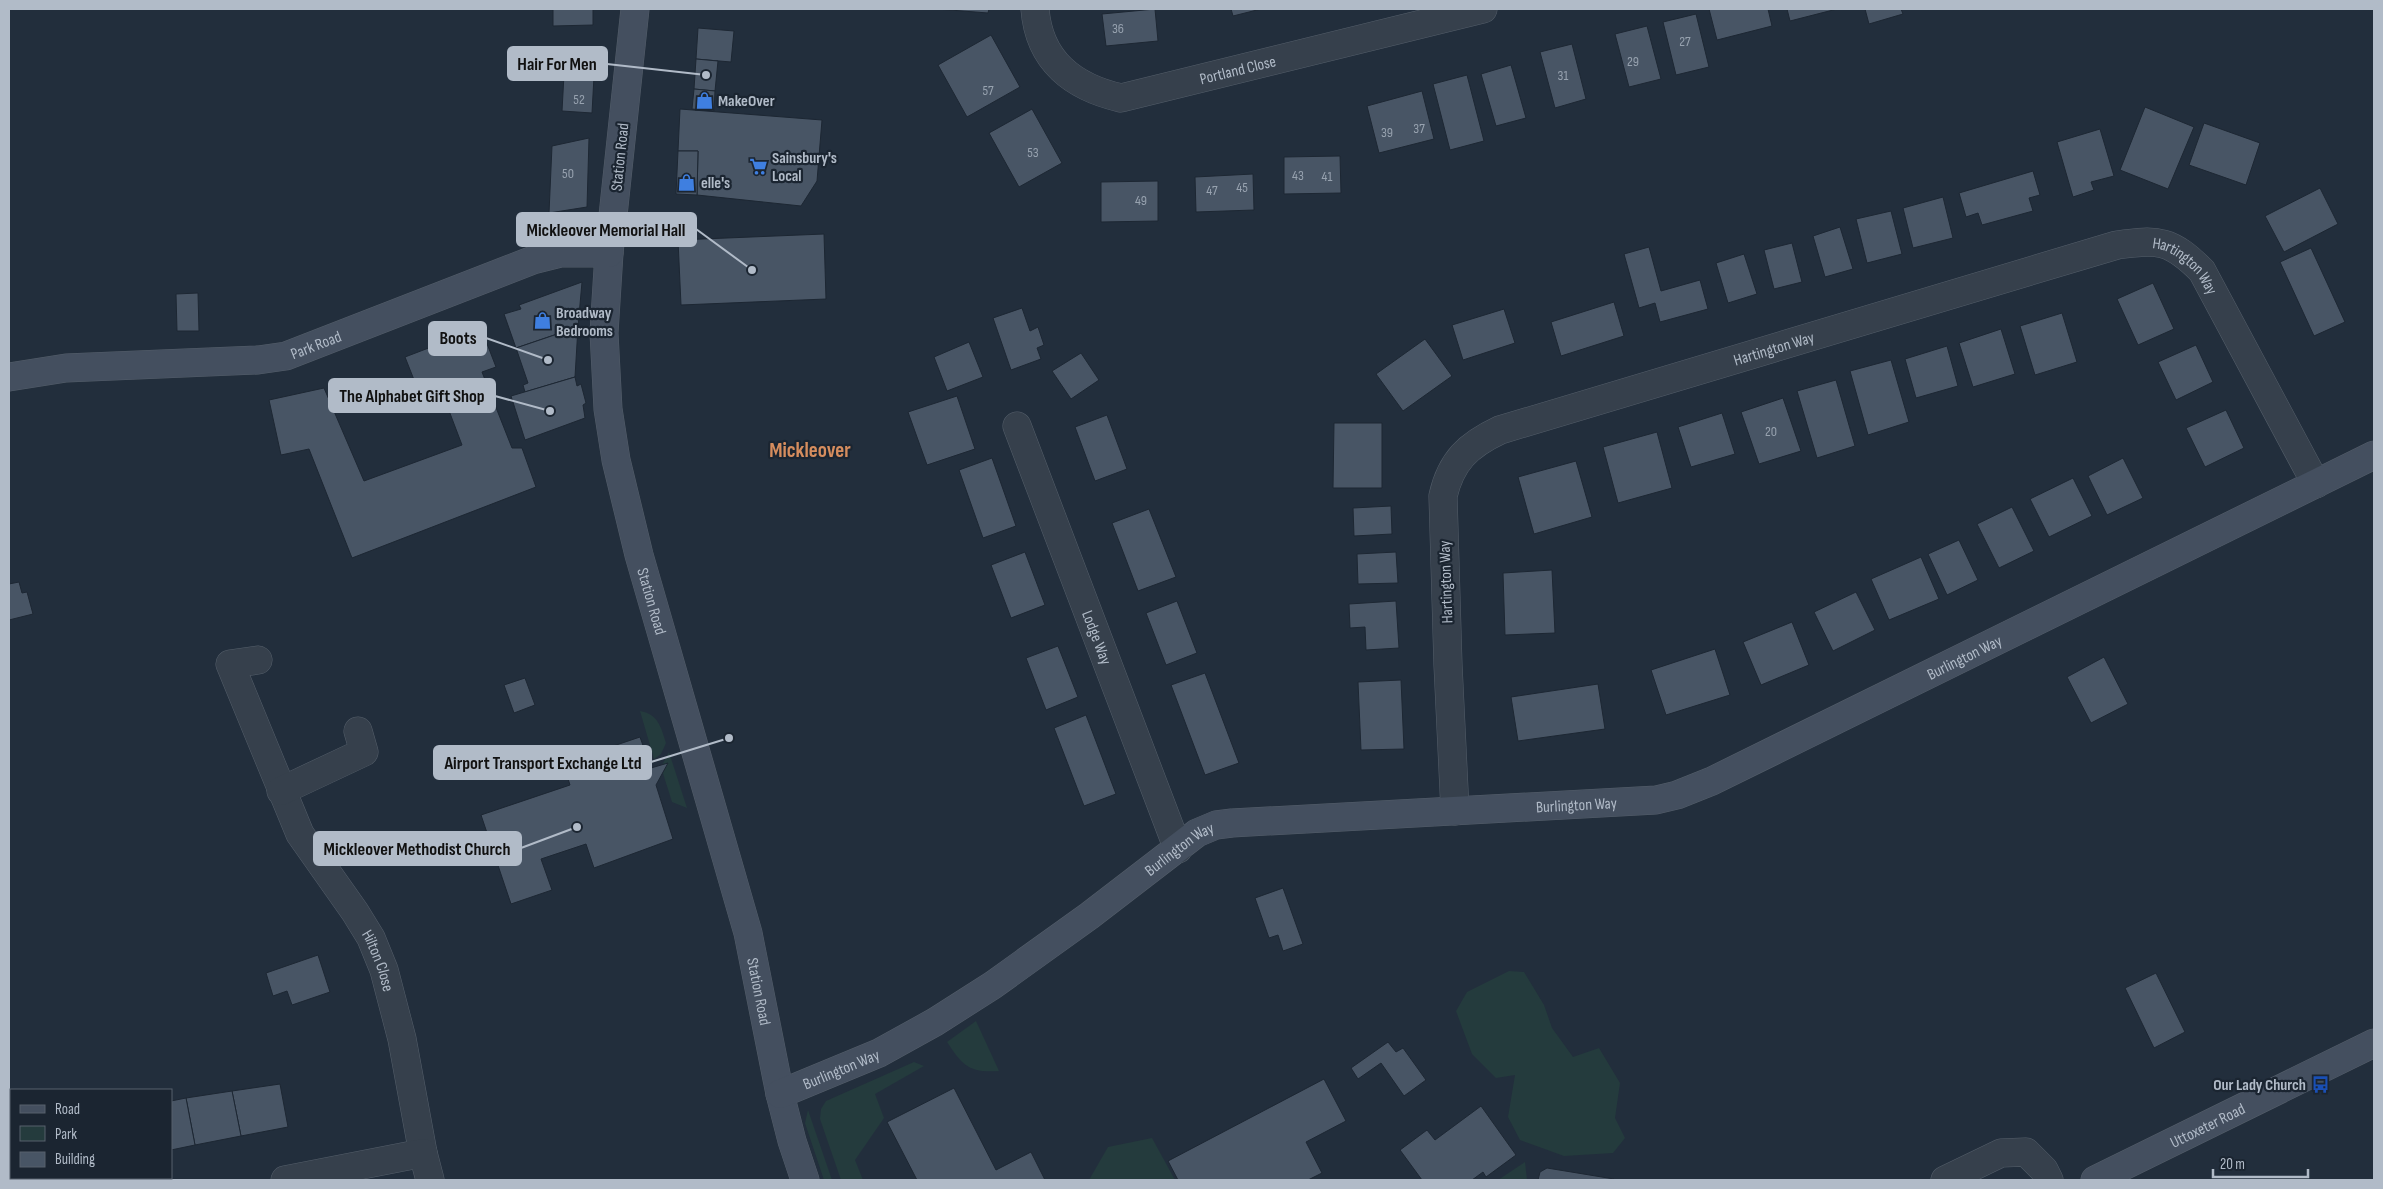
<svg xmlns="http://www.w3.org/2000/svg" width="2383" height="1189" viewBox="0 0 2383 1189" font-family="'Sofia Sans Condensed',sans-serif">
  <style>
    .green { fill: #243b3d }
    .building { fill: #485565; stroke: #1d2733 }
    .lines { fill: none; stroke-linecap: round; stroke-linejoin: round }
    .street-casing { stroke: #545e6a; stroke-width: 29 }
    .secondary-casing { stroke: #545e6a; stroke-width: 29 }
    .street { stroke: #36404c; stroke-width: 28 }
    .secondary { stroke: #444f5f; stroke-width: 28 }
    .labels { text-anchor: middle; stroke-width: 4.5; stroke-linejoin: round; paint-order: stroke }
    .number-label { font-size: 14px; fill: #97a2af }
    .street-label { font-size: 16px; fill: #b1bbc8; stroke: #1b2531 }
    .poi-label { font-size: 16px; font-weight: bold; fill: #b1bbc8; stroke: #1b2531; text-anchor: start }
    .district-label { font-size: 21px; font-weight: bold; fill: #d68d5e; stroke: #1b2531 }
    .leader { fill: none; stroke: #b1bbc8; stroke-width: 2 }
    .callout-dot { fill: #b1bbc8; stroke: #1b2531; stroke-width: 2 }
    .callout { fill: #b1bbc8; stroke: #b1bbc8; stroke-width: 2 }
    .callout-label { font-size: 18px; text-anchor: middle; font-weight: bold; fill: #111 }
  </style>
  <rect width="100%" height="100%" fill="#222e3c"/>
  <g class="green">
    <path d="M640,711C658,714 661,727 666,743L661,754L654,759Z"/>
    <polygon points="669,752 687,808 672,802 661,767"/>
    <polygon points="1509,971 1524,972 1544,1005 1552,1028 1573,1057 1599,1048 1620,1083 1615,1118 1625,1138 1613,1153 1564,1156 1520,1140 1508,1117 1515,1075 1496,1078 1472,1054 1456,1011 1467,992"/>
    <path d="M976,1021L999,1071C969,1073 963,1066 947,1042Z"/>
    <polygon points="914,1062 924,1066 875,1094 884,1118 855,1160 863,1180 841,1180 820,1119 821,1109 826,1101"/>
    <polygon points="808,1110 832,1180 824,1180 805,1123"/>
    <polygon points="1152,1138 1175,1180 1089,1180 1108,1147"/>
    <polygon points="1525,1162 1527,1180 1498,1180"/>
  </g>
  <g class="building">
    <polygon points="553,9 593,9 593,25 553,26"/>
    <polygon points="937,9 989,9 988,13"/>
    <polygon points="1155,9 1158,41 1106,46 1102,14"/>
    <polygon points="1231,9 1261,9 1233,16"/>
    <polygon points="1709,9 1768,9 1772,26 1717,40"/>
    <polygon points="1787,9 1837,9 1790,21"/>
    <polygon points="1865,9 1901,9 1903,14 1869,24"/>
    <polygon points="1696,14 1709,67 1676,75 1663,22"/>
    <polygon points="1647,26 1661,79 1629,87 1615,34"/>
    <polygon points="698,28 734,31 731,62 696,59"/>
    <polygon points="991,35 1020,87 967,117 938,65"/>
    <polygon points="1572,44 1586,99 1555,108 1540,52"/>
    <polygon points="565,56 595,58 592,113 562,111"/>
    <polygon points="696,59 718,61 715,91 694,89"/>
    <polygon points="1511,65 1526,118 1496,126 1481,74"/>
    <polygon points="1467,75 1484,141 1450,150 1433,84"/>
    <polygon points="694,89 715,91 714,111 692,109"/>
    <polygon points="1422,91 1434,139 1379,153 1367,106"/>
    <polygon points="2145,107 2194,127 2168,189 2120,170"/>
    <polygon points="680,109 822,120 817,181 801,206 697,195 698,151 678,151"/>
    <polygon points="1032,109 1062,163 1019,187 989,133"/>
    <polygon points="2204,123 2260,143 2246,185 2189,165"/>
    <polygon points="2100,129 2114,176 2091,182 2094,190 2073,197 2057,142"/>
    <polygon points="589,138 587,207 549,213 552,146"/>
    <polygon points="678,151 698,151 697,195 676,194"/>
    <polygon points="1340,156 1341,193 1284,194 1284,157"/>
    <polygon points="2033,171 2040,195 2029,198 2033,211 1982,225 1978,213 1966,217 1959,193"/>
    <polygon points="1253,174 1254,210 1196,212 1195,177"/>
    <polygon points="1158,181 1158,221 1101,222 1101,182"/>
    <polygon points="2320,188 2338,224 2284,252 2265,216"/>
    <polygon points="1943,197 1953,238 1913,248 1903,208"/>
    <polygon points="1891,211 1902,254 1867,263 1856,219"/>
    <polygon points="1840,227 1853,269 1825,277 1813,236"/>
    <polygon points="824,234 826,299 681,305 678,240"/>
    <polygon points="1792,243 1802,282 1774,289 1764,250"/>
    <polygon points="1649,247 1661,291 1700,280 1708,309 1660,322 1655,303 1639,308 1624,254"/>
    <polygon points="2311,248 2345,322 2314,336 2280,262"/>
    <polygon points="1744,254 1757,294 1728,303 1716,263"/>
    <polygon points="582,282 578,327 516,348 504,314 521,309 519,305"/>
    <polygon points="2153,283 2174,329 2138,345 2117,299"/>
    <polygon points="198,293 199,331 177,331 176,294"/>
    <polygon points="1614,302 1624,336 1561,356 1551,322"/>
    <polygon points="1022,308 1030,331 1038,327 1044,345 1037,348 1041,359 1011,370 993,318"/>
    <polygon points="1504,309 1515,343 1463,360 1452,325"/>
    <polygon points="2062,313 2077,362 2035,375 2020,326"/>
    <polygon points="578,327 575,377 525,392 523,385 528,383 516,348"/>
    <polygon points="481,328 496,367 482,372 512,448 522,448 536,487 352,558 309,449 281,455 269,400 324,388 364,481 462,445 440,387 420,395 405,357"/>
    <polygon points="2001,329 2015,374 1973,387 1959,343"/>
    <polygon points="1425,339 1452,376 1403,411 1376,374"/>
    <polygon points="969,342 983,377 947,391 934,357"/>
    <polygon points="2196,345 2213,382 2176,400 2158,362"/>
    <polygon points="1947,346 1958,386 1916,398 1905,359"/>
    <polygon points="1081,353 1099,380 1071,399 1052,371"/>
    <polygon points="1891,360 1909,422 1868,435 1850,371"/>
    <polygon points="575,377 577,386 581,384 586,403 583,405 585,418 525,440 511,396"/>
    <polygon points="1836,380 1855,446 1817,458 1797,391"/>
    <polygon points="957,396 975,449 927,465 908,412"/>
    <polygon points="1783,398 1801,451 1759,464 1741,412"/>
    <polygon points="2226,410 2244,448 2205,467 2186,428"/>
    <polygon points="1722,413 1735,454 1691,467 1678,427"/>
    <polygon points="1107,415 1127,469 1095,481 1075,427"/>
    <polygon points="1334,423 1382,423 1382,488 1333,488"/>
    <polygon points="1657,432 1672,488 1618,503 1603,447"/>
    <polygon points="992,458 1016,526 983,538 959,470"/>
    <polygon points="2123,458 2143,498 2107,515 2088,476"/>
    <polygon points="1576,461 1592,517 1534,534 1518,477"/>
    <polygon points="2073,478 2092,516 2049,537 2030,499"/>
    <polygon points="1391,506 1392,534 1354,536 1353,508"/>
    <polygon points="2012,507 2034,551 1999,568 1977,524"/>
    <polygon points="1149,509 1176,577 1138,591 1112,523"/>
    <polygon points="1959,540 1978,580 1947,595 1928,554"/>
    <polygon points="1025,552 1045,605 1011,618 991,565"/>
    <polygon points="1396,552 1398,583 1358,584 1357,554"/>
    <polygon points="1921,557 1939,599 1889,620 1871,579"/>
    <polygon points="1552,570 1555,633 1505,635 1503,573"/>
    <polygon points="19,582 22,593 27,592 33,614 9,620 9,584"/>
    <polygon points="1856,592 1875,630 1833,651 1814,612"/>
    <polygon points="1177,601 1197,653 1166,665 1146,613"/>
    <polygon points="1396,601 1399,648 1366,650 1365,627 1350,628 1349,604"/>
    <polygon points="1792,622 1809,665 1761,685 1743,642"/>
    <polygon points="1058,646 1078,697 1046,710 1026,658"/>
    <polygon points="1715,649 1730,695 1666,715 1651,670"/>
    <polygon points="2104,657 2128,704 2091,723 2067,677"/>
    <polygon points="1205,673 1239,763 1205,775 1171,685"/>
    <polygon points="525,678 535,705 514,713 504,685"/>
    <polygon points="1401,680 1404,749 1361,750 1358,682"/>
    <polygon points="1598,684 1605,729 1518,741 1511,697"/>
    <polygon points="1086,715 1116,794 1084,806 1054,728"/>
    <polygon points="640,737 651,768 668,763 656,785 673,839 594,868 586,844 541,859 552,890 511,904 481,815 570,785 563,763"/>
    <polygon points="1283,888 1303,944 1283,951 1278,935 1269,938 1255,898"/>
    <polygon points="318,955 330,992 292,1005 287,991 273,996 266,973"/>
    <polygon points="2156,973 2185,1032 2154,1048 2125,988"/>
    <polygon points="1388,1042 1396,1052 1403,1048 1426,1080 1404,1096 1381,1063 1358,1079 1351,1068"/>
    <polygon points="1324,1079 1346,1121 1306,1142 1322,1173 1308,1180 1178,1180 1168,1161"/>
    <polygon points="280,1084 288,1127 241,1136 232,1091"/>
    <polygon points="954,1088 996,1170 1031,1152 1045,1180 917,1180 887,1122"/>
    <polygon points="232,1091 241,1136 195,1145 186,1098"/>
    <polygon points="186,1098 195,1145 171,1150 171,1101"/>
    <polygon points="1481,1106 1516,1155 1486,1177 1483,1172 1472,1180 1422,1180 1400,1150 1427,1130 1435,1140"/>
    <polygon points="1547,1168 1614,1179 1615,1180 1538,1180 1540,1172"/>
  </g>
  <g class="lines">
    <defs>
      <g id="street">
        <path id="s1" d="M1035,9C1039,61 1073,87 1121,98L1483,9"/>
        <path id="s2" d="M1017,426L1178,849"/>
        <path id="s3" d="M258,660L230,664L300,834L355,912L371,938L384,970L402,1039L423,1153"/>
        <polyline points="281,791 364,752 358,731"/>
        <path id="s4" d="M1455,811L1448,665L1443,496C1451,461 1468,445 1500,430L2117,245C2159,239 2171,240 2202,271L2316,484"/>
        <polyline points="285,1180 423,1153 430,1180"/>
        <polyline points="1945,1180 2001,1153 2026,1152 2044,1170 2049,1180"/>
      </g>
      <g id="secondary">
        <path id="s5" d="M635,9L609,253L604,333L608,409L616,460L639,555L748,933L780,1094L792,1141L805,1180"/>
        <path id="s6" d="M9,377L66,368L258,360L286,356L533,260L561,253H609"/>
        <path id="s7" d="M780,1094L879,1053L935,1022L993,985L1089,916L1197,833L1216,825L1232,823L1656,800L1677,795L1712,781L2374,455"/>
        <path id="s8" d="M2095,1180L2374,1043"/>
      </g>
    </defs>
    <use href="#street" class="street-casing"/>
    <use href="#secondary" class="secondary-casing"/>
    <use href="#street" class="street"/>
    <use href="#secondary" class="secondary"/>
  </g>
  <defs>
    <symbol id="shop-bare" viewBox="-9 -9 18 18"><path d="M-5-2.5h2.3a2.7 3.5 0 0 1 5.4 0H5L5.5 6h-11ZM-1.5-2.5h3a1.5 2.3 0 0 0-3 0Z" fill="#3f7fe0" stroke="#1b2531" stroke-width="2.5" paint-order="stroke"/></symbol>
    <symbol id="supermarket-bare" viewBox="-9 -9 18 18"><path d="M-6-5.5h2.5l.6 2H6L4.5 2H-2.5L-4.4-4H-6ZM-1.5 3.2a1.3 1.3 0 1 0 .1 0ZM3 3.2a1.3 1.3 0 1 0 .1 0Z" fill="#3f7fe0" stroke="#1b2531" stroke-width="2.5" paint-order="stroke"/></symbol>
    <symbol id="bus-bare" viewBox="-9 -9 18 18"><path d="M-5-6H5V4H4V6H2V4H-2V6H-4V4H-5ZM-3.5-4V0h7V-4ZM-3.5 1.2v1.5H-2V1.2ZM2 1.2v1.5H3.5V1.2Z" fill="#1a4fb4" stroke="#1b2531" stroke-width="2.5" paint-order="stroke"/></symbol>
  </defs>
  <g fill-rule="evenodd">
    <use href="#shop-bare" x="692" y="88" width="25" height="25"/>
    <use href="#supermarket-bare" x="746" y="154" width="25" height="25"/>
    <use href="#shop-bare" x="674" y="170" width="25" height="25"/>
    <use href="#shop-bare" x="530" y="308" width="25" height="25"/>
    <use href="#bus-bare" x="2308" y="1072" width="25" height="25"/>
  </g>
  <g class="labels">
    <g class="number-label">
      <text x="1118" y="33">36</text>
      <text x="1685" y="46">27</text>
      <text x="1633" y="66">29</text>
      <text x="1563" y="80">31</text>
      <text x="988" y="95">57</text>
      <text x="579" y="104">52</text>
      <text x="1419" y="133">37</text>
      <text x="1387" y="137">39</text>
      <text x="1033" y="157">53</text>
      <text x="568" y="178">50</text>
      <text x="1298" y="180">43</text>
      <text x="1327" y="181">41</text>
      <text x="1242" y="192">45</text>
      <text x="1212" y="195">47</text>
      <text x="1141" y="205">49</text>
      <text x="1771" y="436">20</text>
    </g>
    <g class="street-label">
      <text dy="6" stroke="none"><textPath href="#s1" startOffset="254">Portland Close</textPath></text>
      <text transform="translate(619 157) rotate(-84)" y="6">Station Road</text>
      <text dy="6" stroke="none"><textPath href="#s4" startOffset="1128">Hartington Way</textPath></text>
      <text dy="6" stroke="none"><textPath href="#s6" startOffset="310">Park Road</textPath></text>
      <text dy="6" stroke="none"><textPath href="#s4" startOffset="692">Hartington Way</textPath></text>
      <text transform="translate(1445 582) rotate(-92)" y="6">Hartington Way</text>
      <text dy="6" stroke="none"><textPath href="#s5" startOffset="599">Station Road</textPath></text>
      <text dy="6" stroke="none"><textPath href="#s2" startOffset="226">Lodge Way</textPath></text>
      <text dy="6" stroke="none"><textPath href="#s7" startOffset="1296">Burlington Way</textPath></text>
      <text dy="6" stroke="none"><textPath href="#s7" startOffset="876">Burlington Way</textPath></text>
      <text dy="6" stroke="none"><textPath href="#s7" startOffset="471">Burlington Way</textPath></text>
      <text dy="6" stroke="none"><textPath href="#s3" startOffset="362">Hilton Close</textPath></text>
      <text dy="6" stroke="none"><textPath href="#s5" startOffset="1004">Station Road</textPath></text>
      <text dy="6" stroke="none"><textPath href="#s7" startOffset="66">Burlington Way</textPath></text>
      <text dy="6" stroke="none"><textPath href="#s8" startOffset="125">Uttoxeter Road</textPath></text>
    </g>
    <g class="poi-label">
      <text x="718" y="106">MakeOver</text>
      <text x="772" y="163">Sainsbury's<tspan x="772" dy="18">Local</tspan></text>
      <text x="701" y="188">elle's</text>
      <text x="556" y="318">Broadway<tspan x="556" dy="18">Bedrooms</tspan></text>
      <text x="2306" y="1090" text-anchor="end">Our Lady Church</text>
    </g>
    <g class="district-label">
      <text x="810" y="457">Mickleover</text>
    </g>
  </g>
  <path class="leader" d="M706 75L607 64M752 270L696 229M548 360L486 338M550 411L495 396M729 738L651 762M577 827L521 848"/>
  <g class="callout-dot">
    <circle cx="706" cy="75" r="5"/>
    <circle cx="752" cy="270" r="5"/>
    <circle cx="548" cy="360" r="5"/>
    <circle cx="550" cy="411" r="5"/>
    <circle cx="729" cy="738" r="5"/>
    <circle cx="577" cy="827" r="5"/>
  </g>
  <g class="callout">
    <rect x="508" y="47" width="99" height="33" rx="5"/>
    <rect x="517" y="213" width="179" height="33" rx="5"/>
    <rect x="429" y="322" width="57" height="33" rx="5"/>
    <rect x="329" y="379" width="166" height="33" rx="5"/>
    <rect x="434" y="746" width="217" height="33" rx="5"/>
    <rect x="314" y="832" width="207" height="33" rx="5"/>
  </g>
  <g class="callout-label">
    <text x="557" y="70">Hair For Men</text>
    <text x="606" y="236">Mickleover Memorial Hall</text>
    <text x="458" y="344">Boots</text>
    <text x="412" y="402">The Alphabet Gift Shop</text>
    <text x="543" y="769">Airport Transport Exchange Ltd</text>
    <text x="417" y="855">Mickleover Methodist Church</text>
  </g>
  <rect width="2383" height="1189" fill="none" stroke="#b1bbc8" stroke-width="20"/>
  <rect x="10" y="1089" width="162" height="90" fill="#1b2531" stroke="#57616d"/>
  <rect x="20" y="1105" width="25" height="8" fill="#444f5f" stroke="#57616d"/>
  <text x="55" y="1114" font-size="15" fill="#b1bbc8">Road</text>
  <rect x="20" y="1126" width="25" height="15" fill="#243b3d" stroke="#57616d"/>
  <text x="55" y="1139" font-size="15" fill="#b1bbc8">Park</text>
  <rect x="20" y="1152" width="25" height="15" fill="#485565" stroke="#57616d"/>
  <text x="55" y="1164" font-size="15" fill="#b1bbc8">Building</text>
  <path d="M2213 1169v8h95v-8" fill="none" stroke="#b1bbc8" stroke-width="2.5"/>
  <text x="2220" y="1169" font-size="15" fill="#b1bbc8" stroke="#1b2531" stroke-width="4" paint-order="stroke">20 m</text>
</svg>
